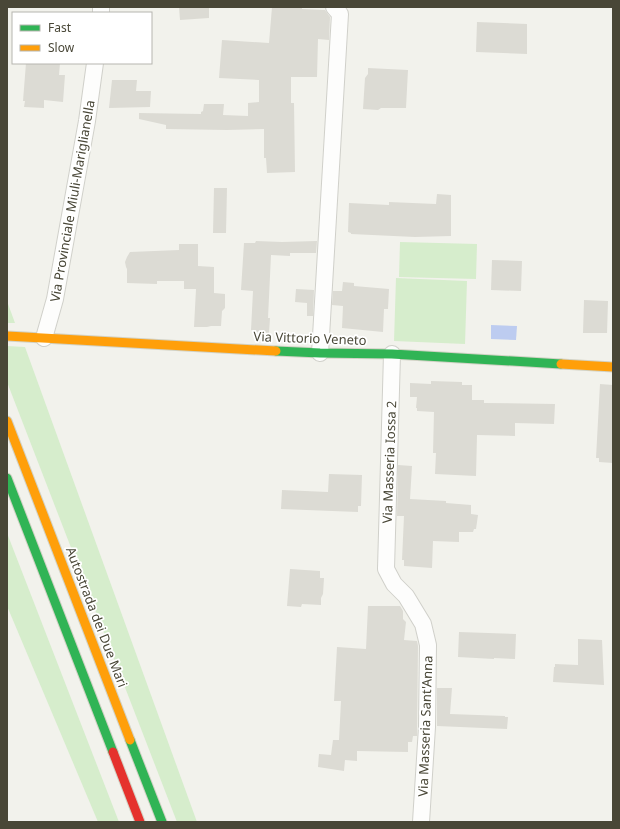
<svg xmlns="http://www.w3.org/2000/svg" width="620" height="829" viewBox="0 0 620 829" font-family="'Noto Sans',sans-serif">
  <style>
    .green { fill: #d6edcc }
    .water { fill: #bdccf0 }
    .building { fill: #dcdbd4 }
    .lines { fill: none; stroke-linecap: round; stroke-linejoin: round }
    .street-casing { stroke: #d0d0ca; stroke-width: 18 }
    .fast-casing { stroke: #d2d2c5; stroke-width: 11 }
    .slow-casing { stroke: #d2d2c5; stroke-width: 11 }
    .jam-casing { stroke: #d2d2c5; stroke-width: 11 }
    .street { stroke: #fdfdfc; stroke-width: 16 }
    .fast { stroke: #30b455; stroke-width: 9 }
    .slow { stroke: #ff9f0a; stroke-width: 9 }
    .jam { stroke: #e5322d; stroke-width: 9 }
    .labels { text-anchor: middle; stroke-width: 3.5; stroke-linejoin: round; paint-order: stroke }
    .street-label { font-size: 13px; fill: #494737; stroke: #fff }
  </style>
  <rect width="100%" height="100%" fill="#f2f2ec"/>
  <g class="green">
    <polygon points="400,242 477,244 476,279 399,277"/>
    <polygon points="396,278 467,281 465,344 394,341"/>
    <polygon points="7,301 15,323 7,323"/>
    <polygon points="7,346 25,347 197,822 177,822 7,382"/>
    <polygon points="7,533 119,822 98,822 7,606"/>
  </g>
  <polygon class="water" points="491,325 517,326 516,340 491,339"/>
  <g class="building">
    <polygon points="179,7 209,7 209,18 180,20"/>
    <polygon points="272,7 302,7 302,9 325,10 330,17 329,40 318,39 317,77 291,77 291,103 294,103 295,172 267,173 266,158 264,158 264,129 227,130 166,129 166,125 139,119 139,113 201,114 201,112 203,111 204,104 224,104 223,115 248,116 248,103 259,102 259,80 219,78 222,40 269,43"/>
    <polygon points="477,22 527,24 527,54 476,52"/>
    <polygon points="26,63 60,63 59,75 65,75 63,102 44,100 44,108 24,107 25,101 23,101"/>
    <polygon points="368,68 408,70 406,108 381,108 378,110 363,109 365,78 368,74"/>
    <polygon points="112,80 137,80 136,91 151,91 150,107 109,108"/>
    <polygon points="214,188 227,188 226,233 213,233"/>
    <polygon points="437,194 451,195 451,236 415,237 351,234 351,233 348,232 349,203 389,205 389,202 436,204"/>
    <polygon points="256,241 282,242 317,241 316,253 290,253 290,256 271,255 268,318 270,318 269,333 256,332 256,331 251,330 253,291 241,290 244,243 255,243"/>
    <polygon points="179,244 198,244 198,266 214,267 214,293 225,294 225,308 222,311 221,326 211,326 207,327 194,327 196,289 184,289 184,281 157,281 157,284 127,283 127,269 126,267 125,262 127,257 130,252 179,250"/>
    <polygon points="492,260 522,261 521,291 491,290"/>
    <polygon points="343,282 354,283 354,286 389,289 388,309 384,309 383,332 342,328 343,306 332,305 333,291 342,291"/>
    <polygon points="296,289 314,290 313,316 307,316 307,303 295,302"/>
    <polygon points="584,300 608,301 607,333 583,333"/>
    <polygon points="431,381 462,382 462,385 472,385 472,400 484,400 484,403 555,404 554,424 515,423 515,436 477,435 476,476 435,474 436,453 433,453 434,412 417,411 417,408 416,408 417,397 410,397 410,383 431,384"/>
    <polygon points="600,384 613,385 613,463 599,462 599,458 596,458"/>
    <polygon points="398,465 412,466 410,499 446,501 446,503 471,505 471,514 478,515 476,529 474,529 473,532 459,532 459,542 433,541 432,568 404,566 404,560 402,560 404,516 397,516"/>
    <polygon points="329,474 362,475 361,506 358,506 358,512 281,509 282,490 328,492"/>
    <polygon points="290,569 320,571 320,578 324,578 323,594 321,598 321,605 302,604 301,607 287,606"/>
    <polygon points="368,606 400,606 403,611 403,619 406,622 404,640 417,641 418,646 417,736 413,736 412,742 408,742 408,752 357,751 357,761 345,760 344,771 318,767 319,754 331,755 333,740 339,740 341,701 334,701 337,647 366,649"/>
    <polygon points="459,632 516,634 515,659 494,658 494,659 458,657"/>
    <polygon points="578,639 602,640 604,685 553,682 554,667 555,667 555,664 578,665"/>
    <polygon points="437,688 452,688 450,714 505,716 505,717 508,717 507,729 437,726"/>
  </g>
  <g class="lines">
    <defs>
      <g id="street">
        <polyline points="101,13 101,7"/>
        <polyline points="44,338 55,299 87,121 95,63"/>
        <polyline points="320,353 340,14 334,7"/>
        <polyline points="392,354 386,569 394,584 406,596 423,624 428,645 427,727 421,822"/>
      </g>
      <g id="fast">
        <polyline points="276,351 320,353 392,354 561,364"/>
        <polyline points="7,478 113,752"/>
        <polyline points="130,740 162,822"/>
      </g>
      <g id="slow">
        <polyline points="7,336 276,351"/>
        <polyline points="561,364 613,367"/>
        <polyline points="7,421 130,740"/>
      </g>
      <polyline id="jam" points="113,752 140,822"/>
    </defs>
    <use href="#street" class="street-casing"/>
    <use href="#fast" class="fast-casing"/>
    <use href="#slow" class="slow-casing"/>
    <use href="#jam" class="jam-casing"/>
    <use href="#street" class="street"/>
    <use href="#fast" class="fast"/>
    <use href="#slow" class="slow"/>
    <use href="#jam" class="jam"/>
  </g>
  <g class="labels">
    <g class="street-label">
      <text transform="translate(72 201) rotate(-80)" y="5">Via Provinciale Miuli-Mariglianella</text>
      <text transform="translate(310 338) rotate(2)" y="5">Via Vittorio Veneto</text>
      <text transform="translate(389 462) rotate(-88)" y="5">Via Masseria Iossa 2</text>
      <text transform="translate(97 617) rotate(69)" y="5">Autostrada dei Due Mari</text>
      <text transform="translate(425 726) rotate(-88)" y="5">Via Masseria Sant'Anna</text>
    </g>
  </g>
  <rect width="620" height="829" fill="none" stroke="#494737" stroke-width="16"/>
  <rect x="12" y="12" width="140" height="52" fill="#ffffff" stroke="#b6b5af"/>
  <rect x="20" y="25" width="20" height="6" fill="#30b455" stroke="#b6b5af"/>
  <text x="48" y="32" font-size="12" fill="#494737">Fast</text>
  <rect x="20" y="45" width="20" height="6" fill="#ff9f0a" stroke="#b6b5af"/>
  <text x="48" y="52" font-size="12" fill="#494737">Slow</text>
</svg>
